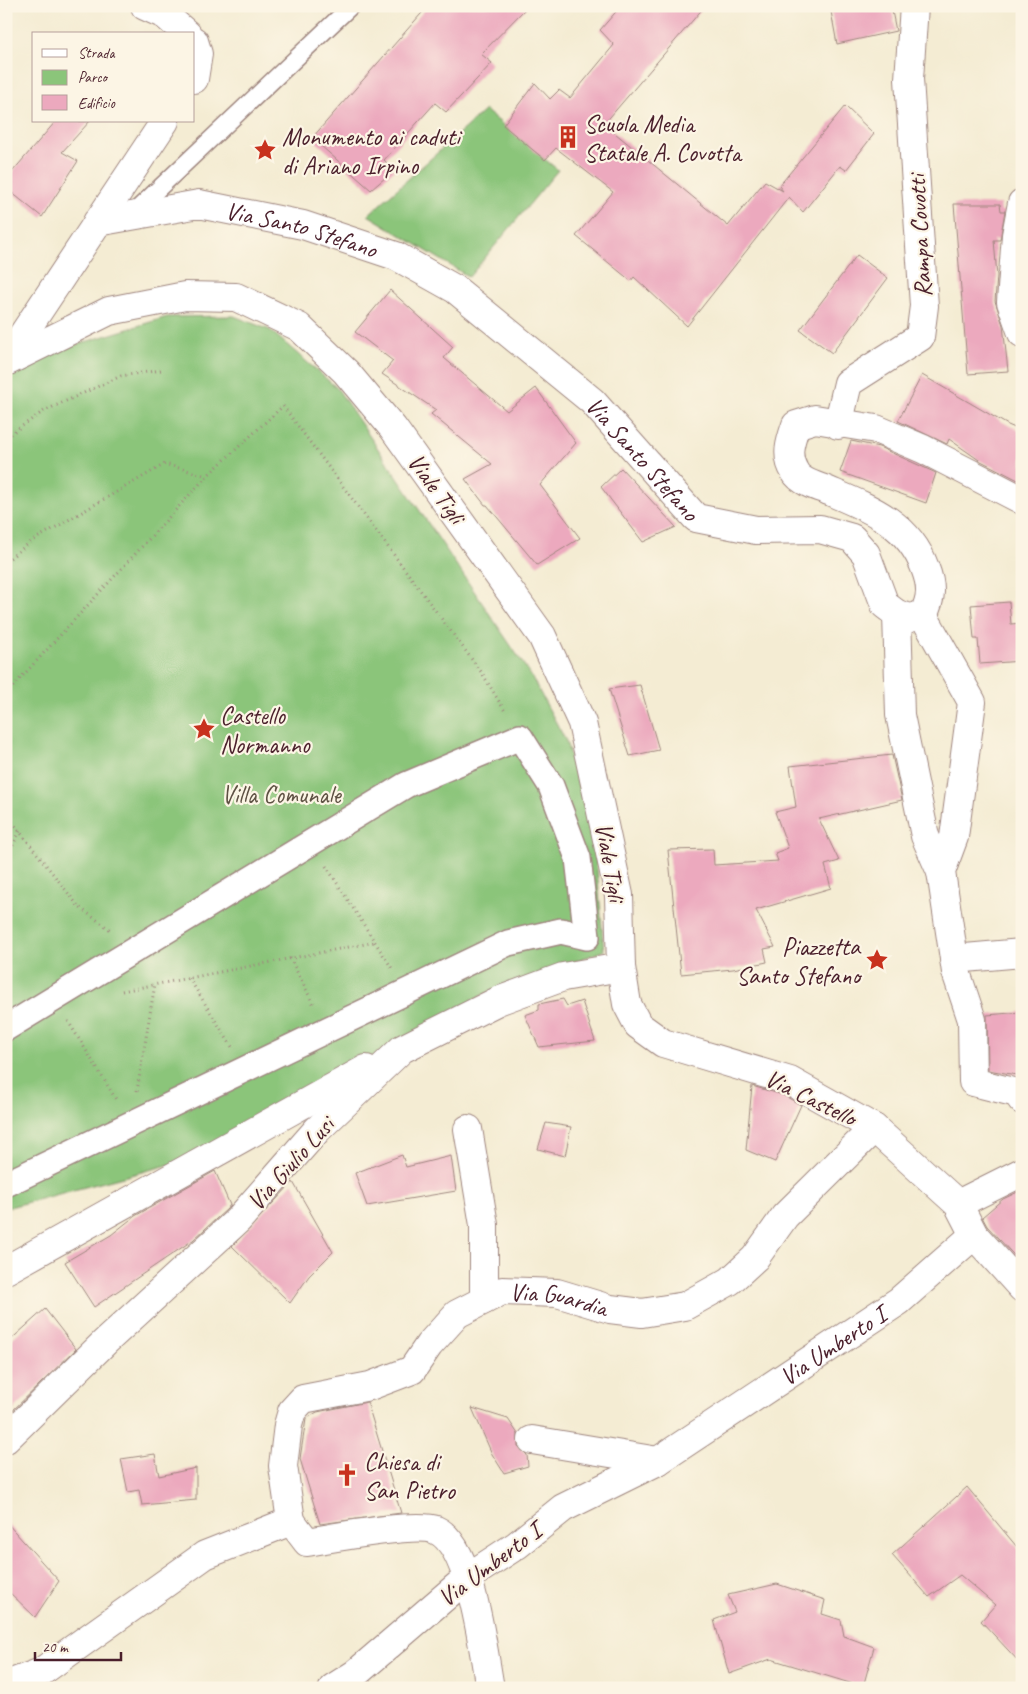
<svg xmlns="http://www.w3.org/2000/svg" width="1028" height="1694" viewBox="0 0 1028 1694" font-family="Caveat,sans-serif">
  <style>
    .green { fill: #8bc57a; stroke: #6a7252 }
    .building { fill: #eca9be }
    .lines { fill: none; stroke-linecap: round; stroke-linejoin: round }
    .service-casing { stroke: #9f867f; stroke-width: 19 }
    .pedestrian-casing { stroke: #9f867f; stroke-width: 28 }
    .minor-casing { stroke: #9f867f; stroke-width: 30 }
    .path { stroke: #9f867f; stroke-width: 3; stroke-dasharray: 1 4; stroke-linecap: butt }
    .service { stroke: #fff; stroke-width: 16 }
    .pedestrian { stroke: #fff; stroke-width: 25 }
    .minor { stroke: #fff; stroke-width: 28 }
    .labels { text-anchor: middle; stroke-width: 4.5; stroke-linejoin: round; paint-order: stroke }
    .poi-label { font-size: 25px; fill: #4a1f2b; stroke: #fcf5e5; text-anchor: start }
    .street-label { font-size: 25px; fill: #4a1f2b; stroke: #fcf5e5 }
    .park-label { font-size: 25px; fill: #5e5143; stroke: #fcf5e5 }
  </style>
  <rect width="100%" height="100%" fill="#fcf5e5"/>
  <filter id="ink" filterUnits="userSpaceOnUse"><feTurbulence type="fractalNoise" baseFrequency=".02" numOctaves="2"/><feDisplacementMap in="SourceGraphic" scale="10" xChannelSelector="R" yChannelSelector="G"/><feConvolveMatrix kernelMatrix="1 2 1 2 8 2 1 2 1" color-interpolation-filters="sRGB"/></filter>
  <filter id="wash" filterUnits="userSpaceOnUse"><feTurbulence type="fractalNoise" baseFrequency=".0096" numOctaves="4" result="noise"/><feDisplacementMap in="SourceGraphic" scale="20" xChannelSelector="R" yChannelSelector="G"/><feGaussianBlur stdDeviation="1.12" result="paint"/><feColorMatrix in="noise" values="0 0 0 0 0 0 0 0 0 0 0 0 0 0 0 0 0 1.4 0 .05"/><feComposite in="paint" operator="in"/></filter>
  <g filter="url(#wash)">
    <rect width="100%" height="100%" fill="#f4ecd3"/>
    <g class="green">
      <polygon points="485,110 558,170 469,277 368,215"/>
      <polygon points="234,316 270,330 337,388 530,674 566,741 595,846 604,951 490,991 202,1156 6,1208 6,369 16,363 167,317"/>
    </g>
    <g id="blocks">
      <g class="building">
        <polygon points="428,6 528,6 481,54 492,63 446,112 435,103 384,160 394,170 371,190 312,138"/>
        <polygon points="621,6 705,6 604,124 728,226 765,181 783,191 779,186 845,106 874,134 846,170 840,166 803,212 789,197 687,326 634,277 631,281 576,236 613,192 556,148 545,160 503,125 535,83 550,99 559,90 570,98 614,45 600,30"/>
        <polygon points="830,6 891,6 896,31 837,44"/>
        <polygon points="56,121 90,121 62,152 78,161 42,217 6,188 6,179"/>
        <polygon points="954,204 1000,204 1001,211 1005,211 1000,240 994,240 997,276 995,301 1003,325 1008,371 968,374"/>
        <polygon points="857,255 888,278 832,353 800,330"/>
        <polygon points="390,290 453,347 444,358 507,411 536,388 576,443 540,485 580,538 537,565 487,505 485,505 465,479 492,464 431,414 436,410 382,374 393,361 355,332"/>
        <polygon points="922,375 1008,425 1022,431 1022,482 979,460 949,439 947,444 898,421"/>
        <polygon points="851,441 879,447 936,473 926,503 840,472"/>
        <polygon points="621,468 676,527 643,542 601,487"/>
        <polygon points="1009,602 1011,624 1022,623 1022,661 980,664 978,639 974,639 971,605"/>
        <polygon points="640,685 659,750 630,756 609,689"/>
        <polygon points="892,755 902,800 819,819 839,861 825,865 831,888 756,910 775,947 764,949 767,962 733,969 681,974 668,850 713,849 714,865 778,861 775,853 788,848 775,812 796,807 790,766"/>
        <polygon points="563,999 567,1006 582,1001 595,1041 539,1047 525,1015 539,1010 539,1004"/>
        <polygon points="1022,1012 1022,1076 988,1070 987,1015"/>
        <polygon points="752,1086 783,1095 801,1105 775,1162 746,1150"/>
        <polygon points="546,1123 571,1127 565,1156 538,1149"/>
        <polygon points="402,1155 406,1167 451,1156 456,1191 367,1206 355,1173"/>
        <polygon points="215,1171 230,1205 227,1209 193,1240 94,1307 65,1262 111,1235 135,1216"/>
        <polygon points="293,1182 333,1252 309,1276 290,1303 232,1246"/>
        <polygon points="1022,1190 1022,1264 987,1226 982,1217 1003,1199"/>
        <polygon points="45,1309 76,1349 6,1417 6,1344"/>
        <polygon points="367,1402 401,1513 320,1524 300,1459 306,1419 317,1412"/>
        <polygon points="472,1408 508,1419 518,1434 518,1446 527,1455 528,1466 504,1473 492,1454"/>
        <polygon points="155,1454 159,1476 196,1468 196,1500 142,1505 139,1490 128,1492 121,1459"/>
        <polygon points="967,1487 1022,1553 1022,1665 981,1621 995,1605 960,1575 929,1597 892,1555"/>
        <polygon points="6,1522 59,1581 35,1617 6,1589"/>
        <polygon points="777,1584 825,1600 822,1614 841,1620 844,1636 874,1647 863,1687 771,1659 729,1674 714,1620 735,1612 728,1595"/>
      </g>
    </g>
  </g>
  <g filter="url(#ink)">
    <use href="#blocks" fill-opacity="0" stroke="#9f867f" stroke-width="1"/>
    <g class="lines">
      <defs>
        <polyline id="service" points="133,213 351,6"/>
        <polyline id="pedestrian" points="6,1028 406,785 520,737 551,786 578,858 587,937 561,931 508,943 6,1184"/>
        <g id="minor">
          <polyline points="145,6 165,15 187,34"/>
          <polyline points="194,41 198,54 194,79"/>
          <polyline points="1022,203 1016,235 1011,302 1022,333"/>
          <path id="s1" d="M97,222L199,204L303,225L396,256L455,289L592,401L696,518L756,530L820,529L852,538L866,554L885,605L897,614L910,618L923,615C932,598 932,586 925,568C908,521 866,507 824,489C815,486 800,481 795,472C785,456 790,442 796,425L815,419L876,429L923,449L1022,500"/>
          <polyline points="6,360 165,121"/>
          <polyline points="6,362 109,311 185,296 236,297 299,327 346,372 393,428 542,636 582,723 619,895 621,967 627,1004 638,1025 663,1043 790,1081 874,1128 958,1204 974,1235 1022,1288"/>
          <polyline points="838,425 848,383 920,337 924,306 909,79 914,6"/>
          <polyline points="897,614 900,715 925,836 941,872"/>
          <polyline points="923,615 972,702 954,837 941,872 956,972 972,1020 973,1082 1017,1093 1022,1100"/>
          <polyline points="954,959 1022,953"/>
          <polyline points="468,1129 484,1225 484,1300"/>
          <polyline points="958,1204 1022,1172"/>
          <polyline points="6,1270 366,1069"/>
          <polyline points="6,1439 105,1342 238,1220 317,1130 402,1049 498,1001 563,977 621,967"/>
          <polyline points="532,1440 658,1461"/>
          <path id="s2" d="M291,1521L283,1466L288,1425L292,1411L303,1399L370,1386L412,1370L429,1345L457,1314L502,1291L557,1293L610,1309L642,1313L685,1306L730,1281L755,1258L785,1216L874,1128"/>
          <path d="M6,1685L41,1672L205,1555L291,1521L307,1542C332,1538 417,1522 436,1530C472,1546 483,1651 490,1688"/>
          <path id="s3" d="M333,1688L355,1674L468,1577L517,1545L563,1508L658,1461L899,1301L974,1235"/>
        </g>
      </defs>
      <use href="#service" class="service-casing"/>
      <use href="#pedestrian" class="pedestrian-casing"/>
      <use href="#minor" class="minor-casing"/>
      <g class="path">
        <polyline points="6,437 44,411 121,376 161,370"/>
        <polyline points="6,561 32,541 165,464 207,476"/>
        <polyline points="6,694 207,476 283,406 482,673 506,713"/>
        <polyline points="6,814 79,907 112,931"/>
        <polyline points="6,859 20,831"/>
        <polyline points="326,866 393,970"/>
        <polyline points="290,958 315,1007"/>
        <polyline points="189,978 232,1047"/>
        <polyline points="122,991 375,942"/>
        <polyline points="68,1021 117,1101"/>
        <polyline points="137,1091 155,984"/>
      </g>
      <use href="#service" class="service"/>
      <use href="#pedestrian" class="pedestrian"/>
      <use href="#minor" class="minor"/>
    </g>
  </g>
  <defs>
    <symbol id="building-bare" viewBox="-9 -9 18 18"><path d="M-4-6H4V6H1V3H-1V6H-4ZM-2.5-4.3h1.7v1.8h-1.7ZM.8-4.3h1.7v1.8H.8ZM-2.5-1h1.7V.8h-1.7ZM.8-1h1.7V.8H.8Z" fill="#c8321e" stroke="#fcf5e5" stroke-width="2.5" paint-order="stroke"/></symbol>
    <symbol id="sight-bare" viewBox="-9 -9 18 18"><path d="M0-6L1.8-2.2L6-1.7L2.9 1.2L3.7 5.4L0 3.3L-3.7 5.4L-2.9 1.2L-6-1.7L-1.8-2.2Z" fill="#c8321e" stroke="#fcf5e5" stroke-width="2.5" paint-order="stroke"/></symbol>
    <symbol id="church-bare" viewBox="-9 -9 18 18"><path d="M-1.2-6h2.4v3.5h3.3v2.4h-3.3V6h-2.4V-.1h-3.3v-2.4h3.3Z" fill="#c8321e" stroke="#fcf5e5" stroke-width="2.5" paint-order="stroke"/></symbol>
  </defs>
  <g fill-rule="evenodd">
    <use href="#building-bare" x="552" y="121" width="32" height="32"/>
    <use href="#sight-bare" x="249" y="134" width="32" height="32"/>
    <use href="#sight-bare" x="188" y="713" width="32" height="32"/>
    <use href="#sight-bare" x="861" y="944" width="32" height="32"/>
    <use href="#church-bare" x="331" y="1459" width="32" height="32"/>
  </g>
  <g class="labels">
    <g class="poi-label">
      <text x="584" y="132">Scuola Media<tspan x="584" dy="29">Statale A. Covotta</tspan></text>
      <text x="282" y="145">Monumento ai caduti<tspan x="282" dy="29">di Ariano Irpino</tspan></text>
      <text x="220" y="724">Castello<tspan x="220" dy="29">Normanno</tspan></text>
      <text x="860" y="955" text-anchor="end">Piazzetta<tspan x="860" dy="29">Santo Stefano</tspan></text>
      <text x="364" y="1470">Chiesa di<tspan x="364" dy="29">San Pietro</tspan></text>
    </g>
    <g class="street-label">
      <text dy="9" stroke="none"><textPath href="#s1" startOffset="209">Via Santo Stefano</textPath></text>
      <text transform="translate(919 236) rotate(-93)" y="9">Rampa Covotti</text>
      <text dy="9" stroke="none"><textPath href="#s1" startOffset="629">Via Santo Stefano</textPath></text>
      <text transform="translate(437 488) rotate(54)" y="9">Viale Tigli</text>
      <text transform="translate(611 862) rotate(80)" y="9">Viale Tigli</text>
      <text transform="translate(811 1097) rotate(26)" y="9">Via Castello</text>
      <text transform="translate(290 1163) rotate(-48)" y="9">Via Giulio Lusi</text>
      <text dy="9" stroke="none"><textPath href="#s2" startOffset="421">Via Guardia</textPath></text>
      <text dy="9" stroke="none"><textPath href="#s3" startOffset="608">Via Umberto I</textPath></text>
      <text transform="translate(489 1564) rotate(-37)" y="9">Via Umberto I</text>
    </g>
    <g class="park-label">
      <text x="281" y="803">Villa Comunale</text>
    </g>
  </g>
  <rect width="1028" height="1694" fill="none" stroke="#fcf5e5" stroke-width="25"/>
  <rect x="32" y="32" width="162" height="90" fill="#fcf5e5" stroke="#b59f9b"/>
  <rect x="42" y="49" width="25" height="8" fill="#ffffff" stroke="#b59f9b"/>
  <text x="78" y="58" font-size="15" fill="#4a1f2b">Strada</text>
  <rect x="42" y="70" width="25" height="15" fill="#8bc57a" stroke="#b59f9b"/>
  <text x="78" y="82" font-size="15" fill="#4a1f2b">Parco</text>
  <rect x="42" y="95" width="25" height="15" fill="#eca9be" stroke="#b59f9b"/>
  <text x="78" y="108" font-size="15" fill="#4a1f2b">Edificio</text>
  <path d="M35 1652v8h86v-8" fill="none" stroke="#4a1f2b" stroke-width="2.5"/>
  <text x="42" y="1652" font-size="15" fill="#4a1f2b" stroke="#fcf5e5" stroke-width="4" paint-order="stroke">20 m</text>
</svg>
